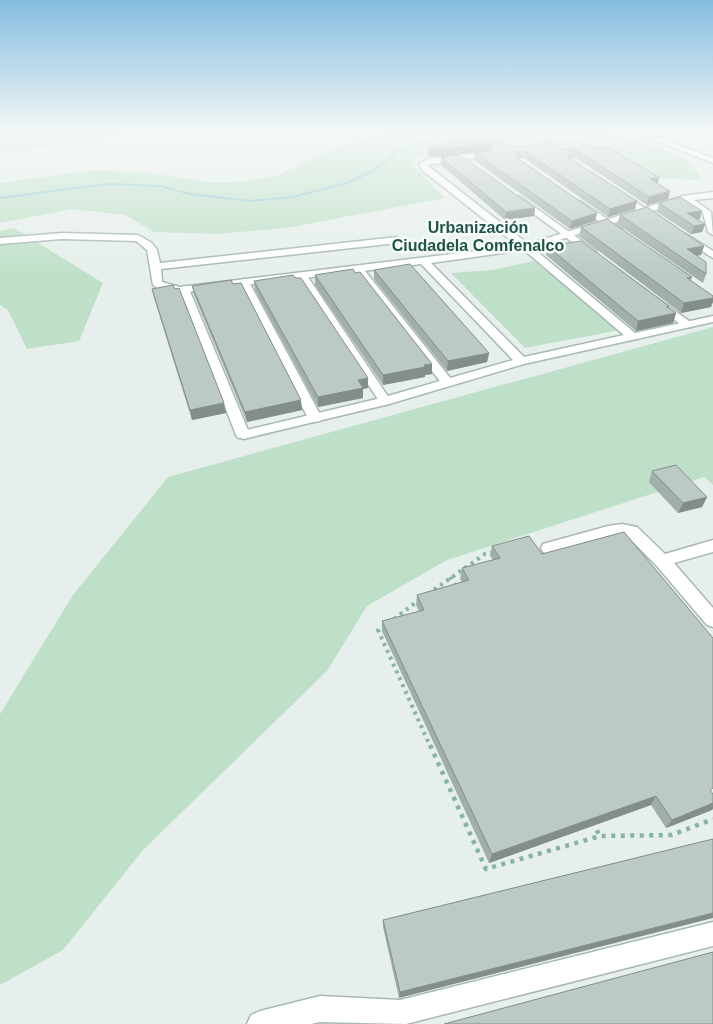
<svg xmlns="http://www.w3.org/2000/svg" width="713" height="1024" viewBox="0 0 713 1024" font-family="Arial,sans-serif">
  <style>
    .green { fill: #bfe0c8 }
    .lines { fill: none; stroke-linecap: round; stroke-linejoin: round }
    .stream { fill: #8ec9d4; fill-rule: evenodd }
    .pedestrian-casing { stroke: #a8b8b2; stroke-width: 3 }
    .minor-casing { stroke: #a8b8b2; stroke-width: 3 }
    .secondary-casing { stroke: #a4bbb3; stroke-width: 3 }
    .path-far1 { stroke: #86b3a5; stroke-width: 4; stroke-dasharray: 3 4.5; stroke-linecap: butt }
    .path { stroke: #86b3a5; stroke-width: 4.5; stroke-dasharray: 4 5.5; stroke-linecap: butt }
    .pedestrian { fill: #fff; fill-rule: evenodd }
    .minor { fill: #fff; fill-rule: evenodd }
    .secondary { fill: #fff; fill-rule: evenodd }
    .wall { fill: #a1aea9 }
    .shaded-wall { fill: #838d89 }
    .building { fill: #bbcac4; stroke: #838d89 }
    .labels { text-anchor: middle; stroke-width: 5; stroke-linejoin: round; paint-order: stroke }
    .far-neighbourhood-label { font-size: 16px; font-weight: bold; fill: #1f5548; stroke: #f7fbf9 }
  </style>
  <rect width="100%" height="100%" fill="#e6efeb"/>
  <g class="green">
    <polygon points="0,131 149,131 0,154"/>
    <polygon points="390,131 599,131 637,140 683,157 693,165 701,180 650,178 607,154 520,152 495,144 424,153 410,163 445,198 286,228 217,234 154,232 125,215 73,209 0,223 0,183 94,170 143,172 207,182 236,182 277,176 320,154"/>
    <polygon points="14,228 103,283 79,341 27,349 8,310 0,305 0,231"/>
    <polygon points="534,261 620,330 525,348 451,273 492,270"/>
    <polygon points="713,327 713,485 704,477 447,560 367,606 327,671 143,850 63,950 0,985 0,714 73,595 168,477"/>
  </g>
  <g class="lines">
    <polygon class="stream" points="472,138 530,139 589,144 640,154 638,155 589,146 530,141 472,140 427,143 399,152 374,172 348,184 293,198 249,202 190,195 160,187 108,185 0,199 0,197 108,183 160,185 190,193 249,200 293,196 346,182 372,170 397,150 427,141"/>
    <defs>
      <g id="pedestrian">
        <polygon points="615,192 621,192 662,220 658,223 655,222 615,196"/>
        <polygon points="519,196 596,251 596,255 590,255 516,201 515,199"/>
        <polygon points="580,201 622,229 622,233 616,233 577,206 577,202"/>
        <polygon points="686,234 713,251 713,258 683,239 683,235"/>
        <polygon points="358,266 362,267 451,379 453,382 451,385 443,385 354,271 353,269"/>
        <polygon points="302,273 306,274 391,401 389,404 385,405 379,401 297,276"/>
        <polygon points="244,279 249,282 322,418 320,421 315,422 308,418 239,282"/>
        <polygon points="184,286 189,289 250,435 248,438 238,438 236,435 179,289"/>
        <polygon points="659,300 692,323 694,325 692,327 684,327 655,305 654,303"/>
      </g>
      <g id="minor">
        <path d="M488,152H491V156L427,165L528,244L683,196L713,192V198L694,200L711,212L713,235L708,232L703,213L685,201L533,248L635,333L713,316V322L524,364L389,404L243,439L236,435L238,432L381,398L513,360L421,264L180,293L159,289L153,285L147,250L136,241L62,239L0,244V238L62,233L138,235L152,243L157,250L160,263L397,237L402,240L397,243L161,269L162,282L180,287L518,246L422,170L419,164L427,159ZM524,250L624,335L524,357L431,263Z"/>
        <polygon points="622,524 637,527 665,554 713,540 713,552 674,563 713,608 713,627 707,625 656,565 627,536 608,536 549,554 543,552 541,548 543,544 608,526"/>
        <polygon points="713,922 713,946 406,1024 320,1022 311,1024 247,1024 251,1015 260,1011 320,996 400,1000"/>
      </g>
      <polygon id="secondary" points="630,131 641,131 713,158 713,163"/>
    </defs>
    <use href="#pedestrian" class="pedestrian-casing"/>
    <use href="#minor" class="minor-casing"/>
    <use href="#secondary" class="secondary-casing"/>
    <g class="path-far1">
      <polyline points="450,577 456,587"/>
      <polyline points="428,594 485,554 494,552"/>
      <polyline points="394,619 419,600"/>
      <polyline points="385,626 378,630 430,746"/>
    </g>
    <g class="path">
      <polyline points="430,745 486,869 600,836 672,835 713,819"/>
      <polyline points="592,822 600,836"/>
    </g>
    <use href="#pedestrian" class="pedestrian"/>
    <use href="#minor" class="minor"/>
    <use href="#secondary" class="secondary"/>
  </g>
  <g class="wall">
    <polygon points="428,146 511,148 563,150 590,146 657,183 670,191 668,199 647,205 576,158 571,159 637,201 635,209 608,217 524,158 518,159 597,213 595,221 570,229 474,160 475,153 480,152 430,157 427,154"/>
    <polygon points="441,157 535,208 534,216 505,220 441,165"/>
    <polygon points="659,203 700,219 698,219 705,224 702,232 691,234 657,212"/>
    <polygon points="620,215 704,246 701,255 697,256 706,274 703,283 617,224"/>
    <polygon points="581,227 692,277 691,280 711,307 681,313 579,236"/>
    <polygon points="547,246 669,306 668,308 676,313 673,323 636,331 546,255"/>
    <polygon points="374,270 489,353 487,362 447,371 374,279"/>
    <polygon points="315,275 432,364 432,374 425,375 425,377 383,385 315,285"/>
    <polygon points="254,281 368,388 363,389 363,398 318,407 255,290"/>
    <polygon points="192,286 302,410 247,422 194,295"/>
    <polygon points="152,289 224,403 226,413 192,420 154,298"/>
    <polygon points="652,471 707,497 702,507 678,513 649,482"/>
    <polygon points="492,546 712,810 666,828 651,805 489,863 382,631 382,621 419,611 416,605 417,595 462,582 460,579 462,568 493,560 490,556"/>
    <polygon points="713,839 399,998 383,927 383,920"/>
  </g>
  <g class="shaded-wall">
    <polygon points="493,143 492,151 430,157 431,149"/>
    <polygon points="659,177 657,185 650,179"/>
    <polygon points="670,191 668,199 647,205 649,197"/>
    <polygon points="637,201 635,209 608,217 610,209"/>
    <polygon points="535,208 534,216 505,220 506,212"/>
    <polygon points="702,211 700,219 687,221 687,213"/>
    <polygon points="597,213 595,221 570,229 572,221"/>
    <polygon points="705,224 702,232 691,234 694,226"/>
    <polygon points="704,246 701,255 684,258 687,249"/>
    <polygon points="713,298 713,302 711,307 681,313 684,303"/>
    <polygon points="669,306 666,315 676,313 673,323 636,331 638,321"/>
    <polygon points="489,353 487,362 447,371 448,361"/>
    <polygon points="432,364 432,374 425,375 425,377 383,385 383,375"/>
    <polygon points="368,378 368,388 363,389 363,398 318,407 318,397 358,380"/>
    <polygon points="301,400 302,410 247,422 245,412"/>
    <polygon points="224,403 226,413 192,420 190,410"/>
    <polygon points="707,497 702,507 678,513 683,503"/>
    <polygon points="656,796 651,805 489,863 492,854"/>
    <polygon points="713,803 713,809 712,810 666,828 672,820"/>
    <polygon points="713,913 713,918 399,998 400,992"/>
  </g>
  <g class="building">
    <polygon points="496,138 511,148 552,143 563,150 590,146 594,149 607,147 659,177 650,179 670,191 649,197 578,151 569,151 569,158 637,201 610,209 525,151 517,151 517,158 597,213 572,221 475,153 492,150 493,143 431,149 428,146"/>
    <polygon points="460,155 535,208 506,212 441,157"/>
    <polygon points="680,197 702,211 687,213 705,224 694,226 659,203"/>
    <polygon points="647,207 704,246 687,249 706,262 706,274 620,215"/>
    <polygon points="607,219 692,277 687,278 713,296 713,298 684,303 581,227"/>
    <polygon points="581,241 669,306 667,307 676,313 638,321 547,246"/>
    <polygon points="410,264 489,353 448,361 374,270"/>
    <polygon points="353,269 355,273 360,272 432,364 424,365 425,367 383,375 315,275"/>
    <polygon points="293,275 296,278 301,278 368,378 358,380 363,388 318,397 254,281"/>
    <polygon points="231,280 233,284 241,283 301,400 245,412 192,286"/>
    <polygon points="173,285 175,289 179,288 224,403 190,410 152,289"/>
    <polygon points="676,465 707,497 683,503 652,471"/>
    <polygon points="624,532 713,638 713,788 710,790 713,794 713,803 672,820 656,796 492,854 382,621 424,610 417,595 469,580 462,568 500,558 492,546 529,536 542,554"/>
    <polygon points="713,839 713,913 400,992 383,920"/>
    <polygon points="713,952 713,1024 444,1024"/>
  </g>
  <linearGradient id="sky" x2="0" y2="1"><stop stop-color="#84bce0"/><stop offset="0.48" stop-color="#f4f8f6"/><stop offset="1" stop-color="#f4f8f6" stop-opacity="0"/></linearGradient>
  <rect width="713" height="274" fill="url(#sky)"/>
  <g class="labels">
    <g class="far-neighbourhood-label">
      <text x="478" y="233">Urbanización<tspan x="478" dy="18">Ciudadela Comfenalco</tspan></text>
    </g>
  </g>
</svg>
